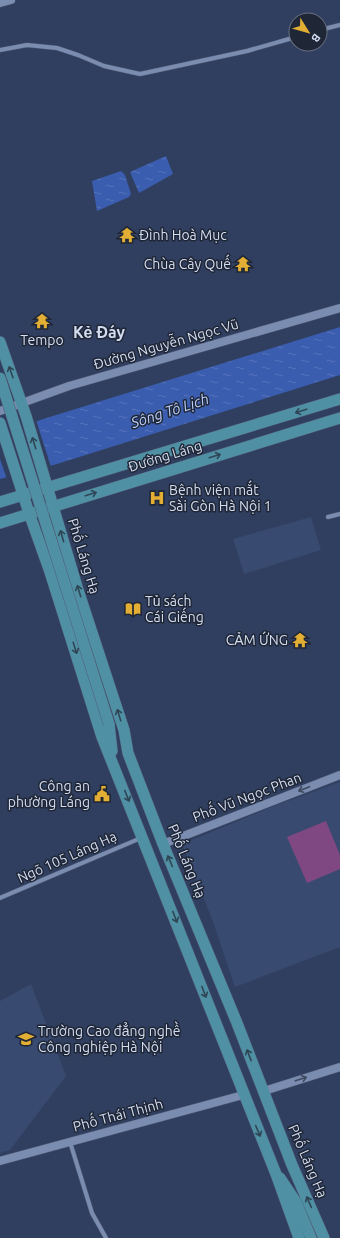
<svg xmlns="http://www.w3.org/2000/svg" width="340" height="1238" viewBox="0 0 340 1238" font-family="Ubuntu,sans-serif">
  <style>
    .built { fill: #384a6f }
    .park { fill: #7f4883 }
    .water { fill: url(#water-ripples) }
    .pier { fill: #303f5f }
    .lines { fill: none; stroke-linecap: round; stroke-linejoin: round }
    .street-casing { stroke: #505c77; stroke-width: 5 }
    .secondary-casing { stroke: #505c77; stroke-width: 9 }
    .primary-casing { stroke: #505c77; stroke-width: 12 }
    .street { stroke: #7a8cb0; stroke-width: 4 }
    .secondary { stroke: #7a8cb0; stroke-width: 8 }
    .primary { stroke: #5090a4; stroke-width: 11 }
    .primary-bridge-casing { stroke: #505c77; stroke-width: 12; stroke-linecap: butt }
    .primary-bridge { stroke: #5090a4; stroke-width: 11 }
    .oneway { stroke: #2e4656 }
    .oneway2 { stroke: #3f4a60 }
    .labels { text-anchor: middle; stroke-width: 3; stroke-linejoin: round; paint-order: stroke }
    .poi-label { font-size: 14px; fill: #d3ddf1; stroke: #1f2635; text-anchor: start }
    .street-label { font-size: 14px; fill: #d3ddf1; stroke: #1f2635 }
    .water-label { font-size: 15px; font-style: italic; fill: #bcd1fe; stroke: #1f2635 }
    .quarter-label { font-size: 16px; font-weight: bold; fill: #d3ddf1; stroke: #1f2635 }
  </style>
  <defs>
    <pattern id="water-ripples" width="26" height="14" patternUnits="userSpaceOnUse"><rect width="26" height="14" fill="#3a5daf"/><path d="M2 4q2-2 4 0t4 0M15 11q2-2 4 0t4 0" fill="none" stroke="#5674ba"/></pattern>
  </defs>
  <rect width="100%" height="100%" fill="#303f5f"/>
  <g class="built">
    <polygon points="311,517 321,550 244,574 233,539"/>
    <polygon points="340,782 340,947 235,987 212,919 182,844 274,806"/>
    <polygon points="31,984 66,1076 10,1150 0,1153 0,1001"/>
  </g>
  <polygon class="park" points="326,821 340,855 340,869 307,883 287,837"/>
  <g class="water">
    <polygon points="166,156 173,174 139,193 130,172"/>
    <polygon points="121,171 125,175 131,194 129,197 97,211 92,181"/>
    <polygon points="340,327 340,375 57,464 0,479 0,437 40,420"/>
  </g>
  <polygon class="pier" points="36,420 51,467 7,479 0,459 0,434"/>
  <g class="lines">
    <defs>
      <g id="street">
        <polyline points="320,30 340,25"/>
        <polyline points="0,50 27,45 57,48 78,55 104,66 140,74 247,51 296,37"/>
        <polyline points="328,517 340,514"/>
        <polyline points="0,898 141,838"/>
        <polyline points="70,1142 92,1213 106,1238"/>
      </g>
      <g id="secondary">
        <polyline points="0,3 11,0"/>
        <polyline points="0,411 69,386 340,308"/>
        <polyline points="163,844 340,775"/>
        <polyline points="264,1091 340,1067"/>
        <polyline points="0,1161 243,1095"/>
      </g>
      <g id="primary">
        <polyline points="0,342 26,416 78,590 124,730 128,753 163,844 237,1023 292,1165 324,1238"/>
        <polyline points="0,423 29,513 50,572 102,737 276,1174 299,1238"/>
        <polyline points="0,502 340,399"/>
        <polyline points="0,523 340,418"/>
        <polyline points="109,724 112,751"/>
        <polyline points="280,1178 296,1202 311,1238"/>
      </g>
    </defs>
    <use href="#street" class="street-casing"/>
    <use href="#secondary" class="secondary-casing"/>
    <use href="#primary" class="primary-casing"/>
    <use href="#street" class="street"/>
    <use href="#secondary" class="secondary"/>
    <use href="#primary" class="primary"/>
    <defs>
      <polyline id="primary-bridge" points="0,378 109,724"/>
    </defs>
    <use href="#primary-bridge" class="primary-bridge-casing"/>
    <use href="#primary-bridge" class="primary-bridge"/>
  </g>
  <defs><path id="oneway-shaft" d="M-6 0H5M1.5-3L5.5 0L1.5 3" fill="none" stroke-width="1.6" stroke-linecap="round" stroke-linejoin="round"/></defs>
  <g class="oneway">
    <use href="#oneway-shaft" transform="translate(11 372) rotate(-109)"/>
    <use href="#oneway-shaft" transform="translate(301 411) rotate(162)"/>
    <use href="#oneway-shaft" transform="translate(34 443) rotate(-107)"/>
    <use href="#oneway-shaft" transform="translate(215 456) rotate(-17)"/>
    <use href="#oneway-shaft" transform="translate(91 494) rotate(-17)"/>
    <use href="#oneway-shaft" transform="translate(62 536) rotate(-106)"/>
    <use href="#oneway-shaft" transform="translate(79 591) rotate(-107)"/>
    <use href="#oneway-shaft" transform="translate(75 648) rotate(72)"/>
    <use href="#oneway-shaft" transform="translate(119 715) rotate(-107)"/>
    <use href="#oneway-shaft" transform="translate(127 796) rotate(68)"/>
    <use href="#oneway-shaft" transform="translate(170 861) rotate(-113)"/>
    <use href="#oneway-shaft" transform="translate(175 917) rotate(69)"/>
    <use href="#oneway-shaft" transform="translate(204 992) rotate(69)"/>
    <use href="#oneway-shaft" transform="translate(249 1055) rotate(-111)"/>
    <use href="#oneway-shaft" transform="translate(258 1131) rotate(67)"/>
    <use href="#oneway-shaft" transform="translate(309 1202) rotate(-113)"/>
  </g>
  <g class="oneway2">
    <use href="#oneway-shaft" transform="translate(304 789) rotate(159)"/>
    <use href="#oneway-shaft" transform="translate(301 1079) rotate(-18)"/>
  </g>
  <defs>
    <symbol id="temple-bare" viewBox="-9 -9 18 18"><path d="M0-6L5-2H3V0L6.5 2.5H4V6H1.5V3h-3V6H-4V2.5H-6.5L-3 0V-2H-5Z" fill="#e2af34" stroke="#1f2635" stroke-width="2.5" paint-order="stroke"/></symbol>
    <symbol id="hospital-bare" viewBox="-9 -9 18 18"><path d="M-5-5h3v3.5h4V-5h3V5h-3V1.5h-4V5h-3Z" fill="#e2af34" stroke="#1f2635" stroke-width="2.5" paint-order="stroke"/></symbol>
    <symbol id="library-bare" viewBox="-9 -9 18 18"><path d="M-6-4Q-3-5.5-.7-3.5V5Q-3 3-6 4ZM6-4Q3-5.5 .7-3.5V5Q3 3 6 4Z" fill="#e2af34" stroke="#1f2635" stroke-width="2.5" paint-order="stroke"/></symbol>
    <symbol id="civic-bare" viewBox="-9 -9 18 18"><path d="M-.6-6.5H3V-4.5H.6V-3L4-1V1h2V6H-6V1h2V-1L-.6-3ZM-1.2 2.5V6h2.4V2.5Z" fill="#e2af34" stroke="#1f2635" stroke-width="2.5" paint-order="stroke"/></symbol>
    <symbol id="university-bare" viewBox="-9 -9 18 18"><path d="M0-5L7-2L0 1L-7-2ZM-4 1L0 2.5L4 1V4Q0 6-4 4Z" fill="#e2af34" stroke="#1f2635" stroke-width="2.5" paint-order="stroke"/></symbol>
  </defs>
  <g fill-rule="evenodd">
    <use href="#temple-bare" x="116" y="224" width="22" height="22"/>
    <use href="#temple-bare" x="232" y="253" width="22" height="22"/>
    <use href="#temple-bare" x="31" y="310" width="22" height="22"/>
    <use href="#hospital-bare" x="146" y="487" width="22" height="22"/>
    <use href="#library-bare" x="122" y="598" width="22" height="22"/>
    <use href="#temple-bare" x="289" y="629" width="22" height="22"/>
    <use href="#civic-bare" x="91" y="783" width="22" height="22"/>
    <use href="#university-bare" x="15" y="1028" width="22" height="22"/>
  </g>
  <g class="labels">
    <g class="poi-label">
      <text x="139" y="240">Đình Hoà Mục</text>
      <text x="231" y="269" text-anchor="end">Chùa Cây Quế</text>
      <text x="42" y="345" text-anchor="middle">Tempo</text>
      <text x="169" y="495">Bệnh viện mắt<tspan x="169" dy="16">Sài Gòn Hà Nội 1</tspan></text>
      <text x="145" y="606">Tủ sách<tspan x="145" dy="16">Cái Giếng</tspan></text>
      <text x="288" y="645" text-anchor="end">CẢM ỨNG</text>
      <text x="90" y="791" text-anchor="end">Công an<tspan x="90" dy="16">phường Láng</tspan></text>
      <text x="38" y="1036">Trường Cao đẳng nghề<tspan x="38" dy="16">Công nghiệp Hà Nội</tspan></text>
    </g>
    <g class="street-label">
      <text transform="translate(166 344) rotate(-16)" y="5">Đường Nguyễn Ngọc Vũ</text>
      <text transform="translate(165 456) rotate(-17)" y="5">Đường Láng</text>
      <text transform="translate(84 556) rotate(73)" y="5">Phố Láng Hạ</text>
      <text transform="translate(247 797) rotate(-21)" y="5">Phố Vũ Ngọc Phan</text>
      <text transform="translate(67 857) rotate(-24)" y="5">Ngõ 105 Láng Hạ</text>
      <text transform="translate(187 861) rotate(68)" y="5">Phố Láng Hạ</text>
      <text transform="translate(118 1115) rotate(-15)" y="5">Phố Thái Thịnh</text>
      <text transform="translate(308 1161) rotate(67)" y="5">Phố Láng Hạ</text>
    </g>
    <g class="water-label">
      <text transform="translate(170 411) rotate(-18)" y="5">Sông Tô Lịch</text>
    </g>
    <g class="quarter-label">
      <text x="99" y="338">Kẻ Đáy</text>
    </g>
  </g>
  <g transform="translate(308 32) rotate(127)"><circle r="19" fill="#1f2635" stroke="#676f80"/>
  <path d="M0-3L7 15L0 10L-7 15Z" fill="#e2af34"/>
  <text y="-6" font-size="11" font-weight="bold" text-anchor="middle" fill="#d3ddf1">B</text>
  </g>
</svg>
